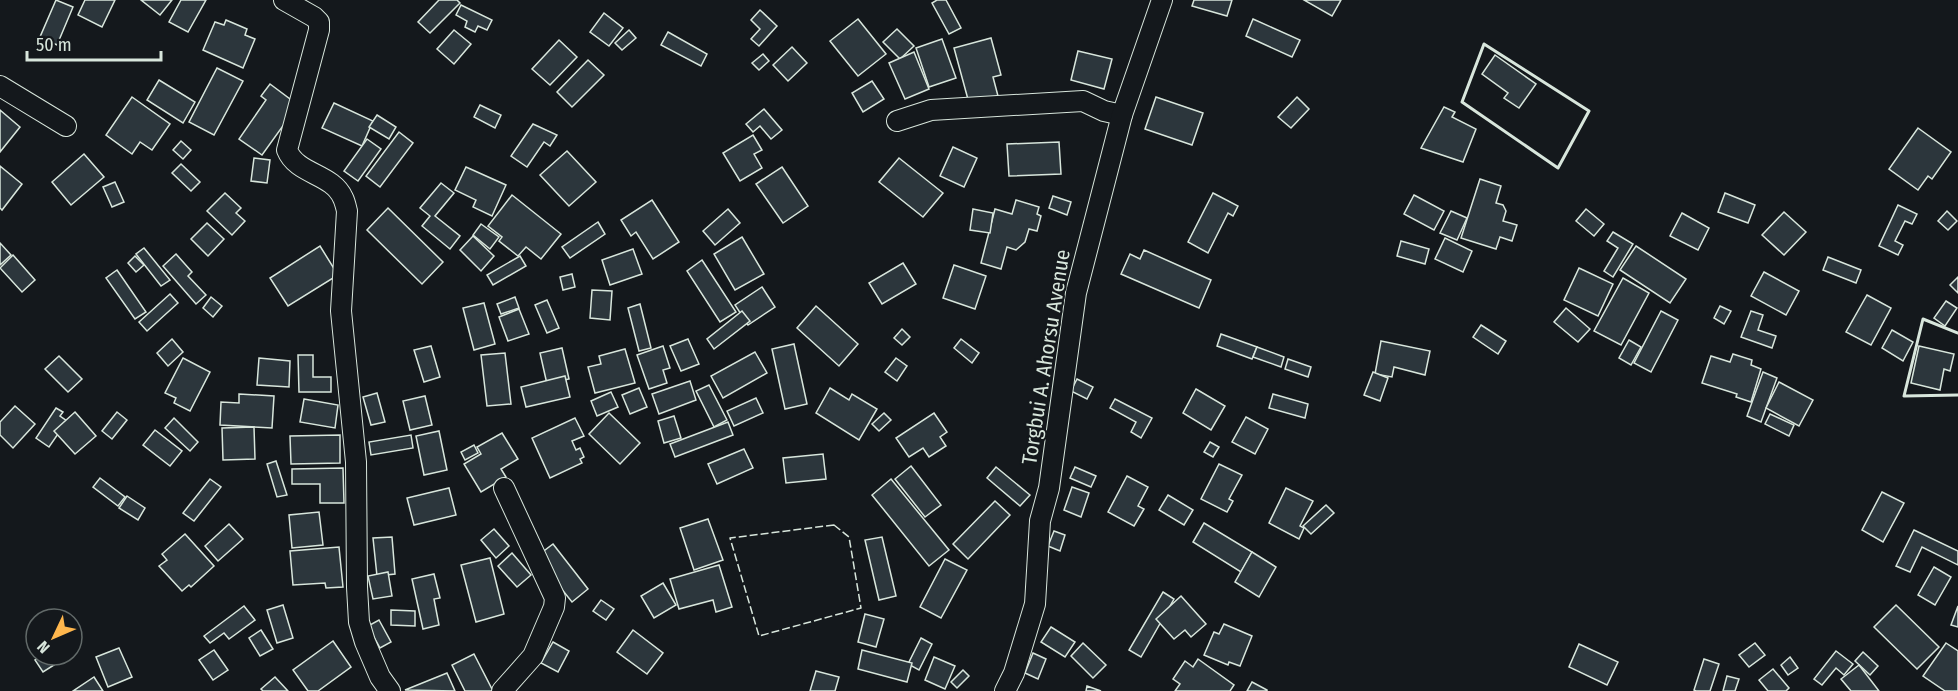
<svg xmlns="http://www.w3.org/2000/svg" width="1958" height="691" viewBox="0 0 1958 691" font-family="'Fira Sans Condensed',sans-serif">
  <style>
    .building { fill: #2c363c; stroke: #d8e6dc; stroke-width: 1.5 }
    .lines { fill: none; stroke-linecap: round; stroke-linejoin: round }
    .minor-casing { stroke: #d8e6dc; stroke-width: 22 }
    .minor { stroke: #14181c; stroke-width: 20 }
    .fence { stroke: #d8e6dc; stroke-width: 1.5; stroke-dasharray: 8 3; stroke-linecap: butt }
    .wall { stroke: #d8e6dc; stroke-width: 3 }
    .labels { text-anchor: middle; stroke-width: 4.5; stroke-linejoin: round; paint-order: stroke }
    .street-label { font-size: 21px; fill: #d8e6dc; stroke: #14181c }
  </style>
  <rect width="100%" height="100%" fill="#14181c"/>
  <g class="building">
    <polygon points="56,0 73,7 57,45 40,37"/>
    <polygon points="85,0 115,0 102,27 78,15"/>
    <polygon points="141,0 172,0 160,15"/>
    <polygon points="181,0 206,0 188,32 169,22"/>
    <polygon points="439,0 457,0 460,3 430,33 418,22"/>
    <polygon points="937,0 946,0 961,28 949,34 932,3"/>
    <polygon points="1194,0 1232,0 1227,16 1192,6"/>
    <polygon points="1304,0 1341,0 1332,16"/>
    <polygon points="461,5 492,20 487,30 478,26 475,32 465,27 467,21 456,15"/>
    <polygon points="760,10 777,26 759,46 751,39 760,29 751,20"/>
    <polygon points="604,13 623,28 609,46 590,32"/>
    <polygon points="858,19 886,54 858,76 830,41"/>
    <polygon points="1253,19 1300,40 1292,57 1246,36"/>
    <polygon points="226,20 247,29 245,35 255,39 243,68 203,50 215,22 224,25"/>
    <polygon points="897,29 914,46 900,59 883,42"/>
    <polygon points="454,30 471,44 454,64 437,49"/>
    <polygon points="629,30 636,38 622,50 615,43"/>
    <polygon points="668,32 707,54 701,66 661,45"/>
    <polygon points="991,38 1001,75 993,77 998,96 969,103 954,48"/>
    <polygon points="942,39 956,78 929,87 916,48"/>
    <polygon points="559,40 577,57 550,85 532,69"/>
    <polygon points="792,47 807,63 788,81 773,65"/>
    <polygon points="1078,51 1112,59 1104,89 1071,80"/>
    <polygon points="914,52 929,89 905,99 889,63"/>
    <polygon points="763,54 769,61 759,70 752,63"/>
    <polygon points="1495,55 1536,84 1519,108 1504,98 1508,93 1482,74"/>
    <polygon points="588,60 604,75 572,107 557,92"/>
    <polygon points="217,68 243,81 214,135 189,122"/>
    <polygon points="159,80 195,102 183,123 147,100"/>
    <polygon points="872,81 884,99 863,112 852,93"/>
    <polygon points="270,84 298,105 262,155 239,139 266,100 261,96"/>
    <polygon points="132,97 170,124 152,150 140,142 132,154 106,135"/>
    <polygon points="1156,97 1203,113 1192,145 1145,129"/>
    <polygon points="1297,97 1309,109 1291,128 1278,117"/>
    <polygon points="334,103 373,121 362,146 322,128"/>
    <polygon points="480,105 501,115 495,128 474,117"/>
    <polygon points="1444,107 1455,112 1452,117 1476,129 1463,162 1421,148"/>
    <polygon points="764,109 782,130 771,139 760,126 753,132 746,124"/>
    <polygon points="0,110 20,127 0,152"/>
    <polygon points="377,115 396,127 389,139 369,127"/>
    <polygon points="533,124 557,135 550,146 544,142 527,167 511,156"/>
    <polygon points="1918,128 1951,152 1932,179 1928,176 1918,190 1889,169"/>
    <polygon points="399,132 413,143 380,187 366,176"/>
    <polygon points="753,135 762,150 754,154 762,168 740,181 723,153"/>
    <polygon points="367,139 381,149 358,181 344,171"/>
    <polygon points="181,141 191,150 183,159 173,150"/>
    <polygon points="1059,142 1061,174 1009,176 1007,144"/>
    <polygon points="953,147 977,158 964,187 940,176"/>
    <polygon points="567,151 596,182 569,206 540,175"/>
    <polygon points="84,154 104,177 71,205 52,182"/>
    <polygon points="254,158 270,160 267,183 251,181"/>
    <polygon points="899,158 943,193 923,217 879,182"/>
    <polygon points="181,164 200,182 191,191 172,173"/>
    <polygon points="0,166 22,184 2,210 0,208"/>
    <polygon points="466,167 506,185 492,216 473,207 476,200 455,190"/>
    <polygon points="782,167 808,206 783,223 756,184"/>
    <polygon points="1480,179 1501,186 1496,203 1503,205 1506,211 1503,221 1517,225 1512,241 1500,237 1496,249 1461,238"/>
    <polygon points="115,182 124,202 112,207 103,187"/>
    <polygon points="441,183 454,193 435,216 460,236 450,249 422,226 430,216 420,208"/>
    <polygon points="225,193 241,208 236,213 245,221 232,235 207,211"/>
    <polygon points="1213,193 1238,206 1233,216 1228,213 1208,253 1188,242"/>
    <polygon points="1725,193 1755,205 1748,223 1718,212"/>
    <polygon points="512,195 561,234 541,259 526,247 518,256 499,241 502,237 488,226"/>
    <polygon points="1414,195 1444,211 1434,230 1404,214"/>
    <polygon points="1053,196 1071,202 1067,215 1049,208"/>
    <polygon points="652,200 679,242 653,259 636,232 631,236 621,220"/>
    <polygon points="1016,200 1039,207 1037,214 1041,216 1037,231 1029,229 1025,242 1016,250 1007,247 1001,269 981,263 995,209 1012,214"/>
    <polygon points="1898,205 1917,214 1912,224 1905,221 1895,241 1903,245 1898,255 1879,246"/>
    <polygon points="388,208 443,262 422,284 367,230"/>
    <polygon points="728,209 740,223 715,245 703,231"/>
    <polygon points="973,209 993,213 990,233 970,230"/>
    <polygon points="1586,209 1604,224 1594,236 1576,221"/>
    <polygon points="1451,211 1467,218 1457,240 1440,233"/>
    <polygon points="1947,211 1957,221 1948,230 1938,221"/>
    <polygon points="1784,212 1806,232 1784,255 1762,235"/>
    <polygon points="1682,213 1709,228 1698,250 1670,236"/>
    <polygon points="598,222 605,234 570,258 562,247"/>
    <polygon points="207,223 224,239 208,256 191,239"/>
    <polygon points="481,224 499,237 490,249 473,235"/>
    <polygon points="1613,232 1633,244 1613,277 1604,271 1618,248 1607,241"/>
    <polygon points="473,236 494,256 481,271 460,250"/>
    <polygon points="742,237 764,274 735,290 714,254"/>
    <polygon points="1445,238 1472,251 1463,272 1435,259"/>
    <polygon points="1401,241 1429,249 1425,264 1397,256"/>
    <polygon points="0,243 11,255 0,265"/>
    <polygon points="320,246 338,275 288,306 270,278"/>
    <polygon points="1636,246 1686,279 1670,303 1620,270"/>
    <polygon points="144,248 170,280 161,286 136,254"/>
    <polygon points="633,249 642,274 610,285 602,260"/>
    <polygon points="1144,250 1211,280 1199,308 1121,274 1130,254 1140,259"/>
    <polygon points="176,254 192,272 188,276 206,295 196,304 163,266"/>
    <polygon points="13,255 35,280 22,292 0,268"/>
    <polygon points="135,256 144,265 136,272 128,263"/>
    <polygon points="520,256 526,266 493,285 487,275"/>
    <polygon points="1828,257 1861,270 1856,283 1823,270"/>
    <polygon points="702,260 736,312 720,322 687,271"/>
    <polygon points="903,263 916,284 882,304 869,283"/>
    <polygon points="954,265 986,276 975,309 943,298"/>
    <polygon points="1579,268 1613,284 1598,316 1564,300"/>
    <polygon points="117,270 146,312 135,319 106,278"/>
    <polygon points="1764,272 1799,291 1786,315 1751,296"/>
    <polygon points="572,274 575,287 563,290 560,277"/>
    <polygon points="1958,277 1958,293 1950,285"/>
    <polygon points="1623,278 1649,293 1621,345 1594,331"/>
    <polygon points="762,287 775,307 748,325 735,305"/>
    <polygon points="592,290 612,291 610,320 590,318"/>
    <polygon points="170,294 178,303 147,331 139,322"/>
    <polygon points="1867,295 1891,308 1871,345 1846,332"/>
    <polygon points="211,297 222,306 213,317 203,308"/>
    <polygon points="515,297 519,308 501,314 497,304"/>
    <polygon points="547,300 559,328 547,333 535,305"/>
    <polygon points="1946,301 1957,308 1945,326 1934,318"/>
    <polygon points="484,303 495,344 474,350 463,308"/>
    <polygon points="640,304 651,348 639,351 628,308"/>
    <polygon points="816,306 858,344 839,366 797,328"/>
    <polygon points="1720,306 1731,311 1724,324 1714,318"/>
    <polygon points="1566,308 1590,329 1578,342 1554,322"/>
    <polygon points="519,309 529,334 508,341 499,317"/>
    <polygon points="742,311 750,321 714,349 707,339"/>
    <polygon points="1661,311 1678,320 1651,372 1634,363"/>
    <polygon points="1751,311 1763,315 1758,330 1776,336 1772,348 1741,337"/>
    <polygon points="1481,325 1506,341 1498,354 1473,337"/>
    <polygon points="902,329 910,337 902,345 894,338"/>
    <polygon points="1892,330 1913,342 1903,361 1882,348"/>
    <polygon points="1221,334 1257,347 1252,359 1217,346"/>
    <polygon points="172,339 183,352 168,366 157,353"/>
    <polygon points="688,339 699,364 681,371 670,346"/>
    <polygon points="961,339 979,353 972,363 954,348"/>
    <polygon points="1629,340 1641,347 1631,365 1619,358"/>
    <polygon points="1381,341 1430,351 1425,375 1394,367 1392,377 1375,374"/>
    <polygon points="794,344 807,404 785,409 772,349"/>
    <polygon points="431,346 440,377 424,382 414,350"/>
    <polygon points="663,346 670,368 663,370 667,383 649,389 637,355"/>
    <polygon points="1919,346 1954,354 1950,371 1944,369 1940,390 1911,383"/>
    <polygon points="1257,347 1284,357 1281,367 1253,357"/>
    <polygon points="562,348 569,379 547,384 540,353"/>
    <polygon points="625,349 635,383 595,393 588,367 601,364 599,356"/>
    <polygon points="755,352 767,373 723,398 711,376"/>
    <polygon points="505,353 511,404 487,406 481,355"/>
    <polygon points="1733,354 1752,360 1751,365 1761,369 1751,402 1736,397 1737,394 1702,383 1711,356 1730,362"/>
    <polygon points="298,355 313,355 313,377 331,377 331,392 299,392"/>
    <polygon points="59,356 82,379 68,392 45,369"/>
    <polygon points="183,358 210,372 190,411 174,403 176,398 165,393"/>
    <polygon points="259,358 290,361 289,387 257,385"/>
    <polygon points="896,358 907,366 897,381 885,372"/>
    <polygon points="1288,359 1311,367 1308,377 1285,369"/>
    <polygon points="1373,372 1388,378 1380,401 1364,395"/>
    <polygon points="1763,372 1777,378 1761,422 1747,416"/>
    <polygon points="565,376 570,397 526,407 521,387"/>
    <polygon points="1077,379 1093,387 1087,399 1071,391"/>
    <polygon points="690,381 696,400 659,414 652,394"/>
    <polygon points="1779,382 1813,400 1799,426 1766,408"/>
    <polygon points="709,385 727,420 714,427 696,391"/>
    <polygon points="639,388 647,407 630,414 622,395"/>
    <polygon points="830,388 849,400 852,394 877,409 859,440 816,413"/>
    <polygon points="1196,389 1225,406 1211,430 1183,413"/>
    <polygon points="611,392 618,407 597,416 591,401"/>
    <polygon points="377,393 385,422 371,425 363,397"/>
    <polygon points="239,394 274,396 272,428 220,425 221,402 239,403"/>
    <polygon points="1273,394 1308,404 1305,418 1269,408"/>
    <polygon points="425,396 432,425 410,430 403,401"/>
    <polygon points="756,398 763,413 734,426 727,411"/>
    <polygon points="304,399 338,405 335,428 300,422"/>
    <polygon points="1115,399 1152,418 1141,438 1131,432 1136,422 1110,408"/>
    <polygon points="15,406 35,424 13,448 0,435 0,422"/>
    <polygon points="56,408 63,412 60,416 67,421 49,447 36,438"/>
    <polygon points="75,412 96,436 75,454 54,431"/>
    <polygon points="117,412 127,420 112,439 102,431"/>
    <polygon points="609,413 640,443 620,464 589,434"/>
    <polygon points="884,413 891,420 879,431 872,424"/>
    <polygon points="934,413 947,432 940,437 946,446 929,457 923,448 909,457 896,438"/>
    <polygon points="1770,414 1794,425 1789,436 1765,424"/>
    <polygon points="674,416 681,438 664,443 658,421"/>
    <polygon points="1246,417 1268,429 1255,454 1232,442"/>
    <polygon points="174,418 198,442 190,451 165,428"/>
    <polygon points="575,418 584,436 572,441 576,450 580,448 584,457 580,459 582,463 550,478 532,438"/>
    <polygon points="728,422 733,435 675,457 670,444"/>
    <polygon points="254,427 255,459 223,460 222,428"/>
    <polygon points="155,430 182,451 170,466 143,445"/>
    <polygon points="439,431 447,470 424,475 416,436"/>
    <polygon points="502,433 518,459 501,469 506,477 481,492 464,464 481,454 477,447"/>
    <polygon points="340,435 340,463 291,464 290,436"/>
    <polygon points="411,435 413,448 371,455 369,442"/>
    <polygon points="1210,442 1219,447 1213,457 1204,452"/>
    <polygon points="474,445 478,453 465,460 461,452"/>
    <polygon points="744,449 753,468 717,484 708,464"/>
    <polygon points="823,454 826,479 786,483 783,458"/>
    <polygon points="276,461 287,495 277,497 267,464"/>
    <polygon points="1219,464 1242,475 1229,499 1233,501 1227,512 1201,499"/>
    <polygon points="911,466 941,505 925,517 895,479"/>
    <polygon points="996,467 1030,495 1020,506 987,478"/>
    <polygon points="1075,467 1096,476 1091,487 1070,478"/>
    <polygon points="343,468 344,503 320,503 320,484 292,484 292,469"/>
    <polygon points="1127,476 1148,487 1138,506 1144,509 1134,526 1108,512"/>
    <polygon points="100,478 125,497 118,506 93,487"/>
    <polygon points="210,479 221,487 194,521 183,513"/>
    <polygon points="891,479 949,550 929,566 872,495"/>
    <polygon points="1072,487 1089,493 1081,517 1064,510"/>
    <polygon points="449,488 456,515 414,525 407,498"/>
    <polygon points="1286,488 1313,501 1300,526 1304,528 1299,539 1269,523"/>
    <polygon points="1882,492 1904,503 1883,542 1862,530"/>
    <polygon points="1168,495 1193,510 1184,525 1159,510"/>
    <polygon points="127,496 145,508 138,520 119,508"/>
    <polygon points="995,501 1010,515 968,559 953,544"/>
    <polygon points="1326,505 1334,513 1311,534 1303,526"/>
    <polygon points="319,512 323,545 292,548 289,515"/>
    <polygon points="708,519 723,560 694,570 680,528"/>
    <polygon points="1204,523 1252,552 1241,572 1193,542"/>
    <polygon points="229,524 243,539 218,561 205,546"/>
    <polygon points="494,529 509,546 496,558 481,540"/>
    <polygon points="1914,530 1958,551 1958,565 1922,547 1910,572 1896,566"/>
    <polygon points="1054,531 1065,535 1060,551 1048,546"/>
    <polygon points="185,534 214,566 191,587 189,585 182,591 159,566 167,560 162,554"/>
    <polygon points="392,537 395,574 377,576 373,538"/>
    <polygon points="882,537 896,596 879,600 865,540"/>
    <polygon points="553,544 588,589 572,602 536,557"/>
    <polygon points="339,547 343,587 326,588 325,583 293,585 290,551"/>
    <polygon points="1252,552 1276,567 1259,597 1235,582"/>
    <polygon points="512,553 531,575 517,587 498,566"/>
    <polygon points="490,558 504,614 476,622 461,565"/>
    <polygon points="945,559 967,570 941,618 920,607"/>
    <polygon points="719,565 732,607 716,612 713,600 679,609 670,579"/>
    <polygon points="1934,567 1951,577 1935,605 1918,595"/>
    <polygon points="388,572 392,596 373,599 368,576"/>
    <polygon points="434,574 440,598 434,599 439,625 423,629 412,579"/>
    <polygon points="663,583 676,605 654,618 641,596"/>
    <polygon points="1163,592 1174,599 1141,657 1129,650"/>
    <polygon points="1181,596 1206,624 1191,637 1185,630 1174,639 1156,619"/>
    <polygon points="601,600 614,609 606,620 593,611"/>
    <polygon points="283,605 293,638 277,643 267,610"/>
    <polygon points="1896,605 1939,647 1917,669 1874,627"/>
    <polygon points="244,606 255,620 229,639 224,633 210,643 204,636"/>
    <polygon points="1958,606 1958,627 1951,625"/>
    <polygon points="391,610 415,611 415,626 391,625"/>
    <polygon points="865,614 884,619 876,647 858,642"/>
    <polygon points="379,620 391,642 380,648 368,626"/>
    <polygon points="1224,624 1252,636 1240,666 1229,662 1228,665 1204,655 1214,632 1219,634"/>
    <polygon points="1051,627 1075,642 1065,657 1041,642"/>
    <polygon points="261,630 273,649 260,656 249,638"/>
    <polygon points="633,630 663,653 647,674 617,652"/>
    <polygon points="921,638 932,644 919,670 908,664"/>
    <polygon points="333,641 351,667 318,691 308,691 293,670"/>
    <polygon points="553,642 569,651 558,672 541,663"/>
    <polygon points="1083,643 1106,665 1093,678 1071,656"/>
    <polygon points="1755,643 1765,655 1749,667 1739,655"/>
    <polygon points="1946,643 1958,651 1958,691 1945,691 1923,676"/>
    <polygon points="1579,644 1618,662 1607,685 1569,667"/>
    <polygon points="119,648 132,677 108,687 96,657"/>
    <polygon points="214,650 228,670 213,680 199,660"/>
    <polygon points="862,650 912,663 907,682 858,669"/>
    <polygon points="1836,651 1853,664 1844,675 1836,668 1822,685 1814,679"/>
    <polygon points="1863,652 1878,666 1870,675 1855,661"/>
    <polygon points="1033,653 1046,659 1038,679 1025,673"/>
    <polygon points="474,654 493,691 465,691 452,665"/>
    <polygon points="42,655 47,655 54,665 43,672 35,660"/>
    <polygon points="934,657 955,666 945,689 925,680"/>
    <polygon points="1790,657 1798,668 1788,675 1781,665"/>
    <polygon points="1198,659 1234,685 1230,691 1175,691 1180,684 1173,679 1185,661 1193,667"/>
    <polygon points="1704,659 1719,664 1710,691 1696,691 1694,690"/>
    <polygon points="1859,665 1879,691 1851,691 1841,679"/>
    <polygon points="1773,669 1789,688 1786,691 1768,691 1759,680"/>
    <polygon points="963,670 969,676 957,688 951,682"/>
    <polygon points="816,671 839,677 835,691 810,691"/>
    <polygon points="447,673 455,691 405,690"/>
    <polygon points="1727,676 1739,679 1735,691 1723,691"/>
    <polygon points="94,677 103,691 73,691"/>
    <polygon points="275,677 288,691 263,691 261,689"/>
    <polygon points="1252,682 1267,690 1267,691 1247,691"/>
    <polygon points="1087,686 1101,691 1086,691"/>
  </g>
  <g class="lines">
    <defs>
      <g id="minor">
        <path d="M284,0L314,17L319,22V30L287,150C297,175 332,173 343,198C345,202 346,207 347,211L341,311L356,462L357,587L359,622L365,642L380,677L390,691"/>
        <polyline points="0,86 66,126"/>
        <polyline points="897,121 931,110 1083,101 1104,111 1122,115"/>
        <polyline points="502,691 533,656 554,607 555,598 504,488"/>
        <polyline points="1005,691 1014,673 1035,604 1040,521 1049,488 1076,293 1122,115 1162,0"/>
      </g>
    </defs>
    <use href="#minor" class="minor-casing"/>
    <use href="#minor" class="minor"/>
    <polygon class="fence" points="834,525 849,537 861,608 759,636 730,538"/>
    <g class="wall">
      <polygon points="1484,44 1589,111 1558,168 1462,102"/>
      <polyline points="1958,333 1923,319 1904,396 1958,395"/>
    </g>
  </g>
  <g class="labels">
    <g class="street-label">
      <text transform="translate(1046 357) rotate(-81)" y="7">Torgbui A. Ahorsu Avenue</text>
    </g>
  </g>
  <g transform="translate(54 637) rotate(226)"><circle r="28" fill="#14181c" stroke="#626a69" stroke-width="1.5"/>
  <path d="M0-4.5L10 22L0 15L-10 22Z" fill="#ffb74d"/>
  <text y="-9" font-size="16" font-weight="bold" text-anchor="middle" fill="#d8e6dc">N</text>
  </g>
  <path d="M27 51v9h134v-9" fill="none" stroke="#d8e6dc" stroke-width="3"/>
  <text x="36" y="51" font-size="18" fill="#d8e6dc" stroke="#14181c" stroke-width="4.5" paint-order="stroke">50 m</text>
</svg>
